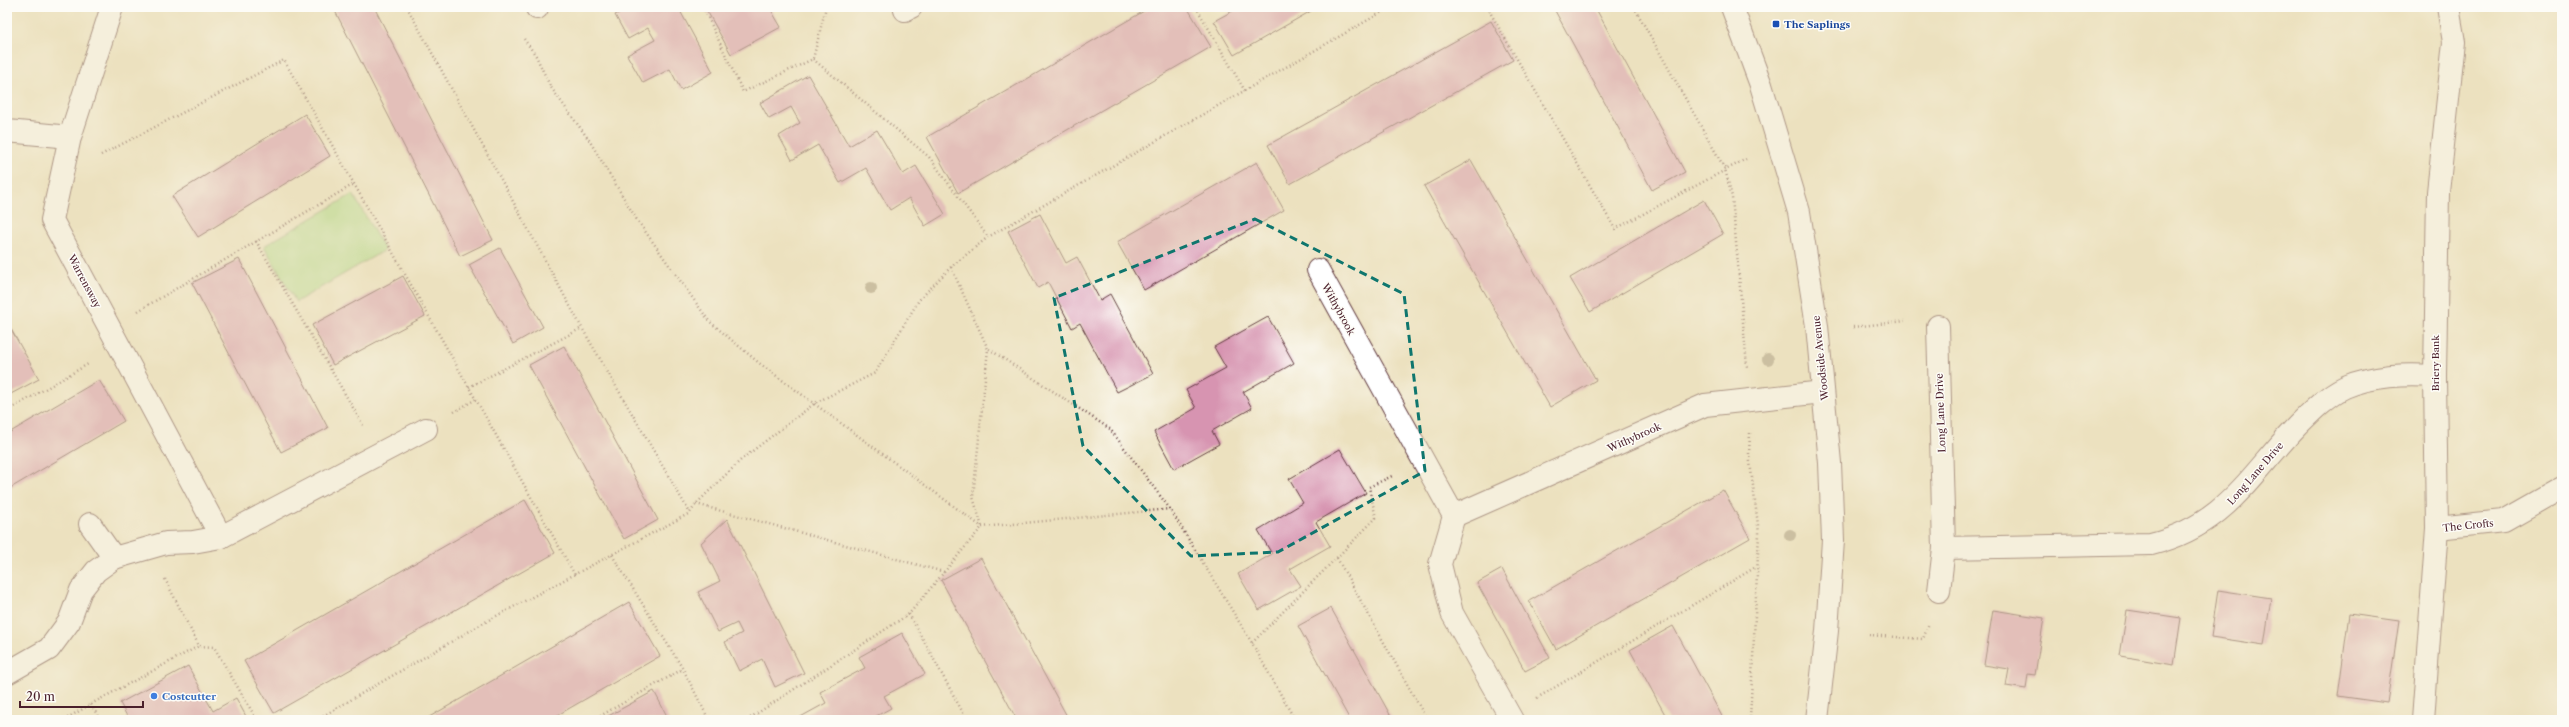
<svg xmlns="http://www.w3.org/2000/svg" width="2569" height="727" viewBox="0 0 2569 727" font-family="'Libre Caslon Text',serif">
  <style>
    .green { fill: #abd986; stroke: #7a7c58 }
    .building { fill: #d794b1 }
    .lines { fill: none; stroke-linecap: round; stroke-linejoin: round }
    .minor-casing { stroke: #623c41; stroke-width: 24 }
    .path { stroke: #623c41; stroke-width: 2.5; stroke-dasharray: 1 3; stroke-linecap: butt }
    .minor { stroke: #fff; stroke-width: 22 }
    .tree { fill: #a3957c }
    .marked { fill: none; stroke: #0f766e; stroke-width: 3; stroke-dasharray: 8 5; stroke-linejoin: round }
    .transit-dot { fill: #1a4fb4; stroke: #fdfcf7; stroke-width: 1.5 }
    .shop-dot { fill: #3f7fe0; stroke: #fdfcf7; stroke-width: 1.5 }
    .labels { text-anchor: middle; stroke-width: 3; stroke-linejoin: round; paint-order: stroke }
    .transit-label { font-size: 10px; font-weight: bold; fill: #164399; stroke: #fdfcf7; text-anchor: start }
    .street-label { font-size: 10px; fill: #4a1f2b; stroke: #fdfcf7 }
    .shop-label { font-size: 10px; font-weight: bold; fill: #366cbe; stroke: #fdfcf7; text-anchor: start }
  </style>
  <rect width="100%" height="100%" fill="#fdfcf7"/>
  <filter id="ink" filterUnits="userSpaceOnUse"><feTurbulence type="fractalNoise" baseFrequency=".025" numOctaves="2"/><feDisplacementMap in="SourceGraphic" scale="8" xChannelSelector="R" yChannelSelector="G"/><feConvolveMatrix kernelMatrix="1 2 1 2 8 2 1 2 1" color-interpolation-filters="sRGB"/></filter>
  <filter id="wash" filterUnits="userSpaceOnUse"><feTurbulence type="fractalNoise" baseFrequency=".012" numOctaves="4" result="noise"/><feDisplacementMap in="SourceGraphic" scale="16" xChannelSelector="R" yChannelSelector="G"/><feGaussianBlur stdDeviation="0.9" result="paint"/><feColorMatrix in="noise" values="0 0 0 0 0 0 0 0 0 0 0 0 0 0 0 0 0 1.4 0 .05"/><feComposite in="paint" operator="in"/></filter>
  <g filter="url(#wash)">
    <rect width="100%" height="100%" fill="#ece1bf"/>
    <polygon class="green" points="353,194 385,250 296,302 264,246"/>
    <g id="blocks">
      <g class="building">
        <polygon points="333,7 374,7 493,240 460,256"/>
        <polygon points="630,7 678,7 713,72 681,90 670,69 643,83 627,55 655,40 648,28 628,39 615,15"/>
        <polygon points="710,7 776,7 771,10 781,27 731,54 706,9"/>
        <polygon points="1151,7 1187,7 1211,47 958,193 927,137"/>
        <polygon points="1240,7 1318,7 1234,55 1214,21"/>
        <polygon points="1553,7 1595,7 1685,172 1652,190"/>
        <polygon points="1491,21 1513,60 1290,184 1268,145"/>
        <polygon points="808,75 849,146 877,130 903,174 916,166 945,214 925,226 909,198 890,210 866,168 840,183 818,145 792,160 779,136 800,123 791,107 769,119 760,103"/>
        <polygon points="305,114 330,156 198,237 172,196"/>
        <polygon points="1471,160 1596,380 1550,407 1424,186"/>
        <polygon points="1257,162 1284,210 1144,290 1117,242"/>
        <polygon points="1704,200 1723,234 1590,312 1570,278"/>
        <polygon points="1040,214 1066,263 1077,257 1100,300 1110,294 1153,374 1117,392 1080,323 1072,328 1048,282 1038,288 1008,231"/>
        <polygon points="500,248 543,327 513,344 469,265"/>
        <polygon points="239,259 328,428 281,452 192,283"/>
        <polygon points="403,276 425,316 333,365 312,325"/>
        <polygon points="1268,317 1294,363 1243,392 1252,408 1212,431 1219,444 1174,469 1154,432 1196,408 1186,390 1226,368 1214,347"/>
        <polygon points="7,322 39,379 7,396"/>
        <polygon points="564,346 658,520 624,539 529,365"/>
        <polygon points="99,380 124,421 7,490 7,434"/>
        <polygon points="1340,449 1366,493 1316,522 1330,546 1290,569 1301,586 1259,610 1238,574 1272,554 1258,530 1303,503 1289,479"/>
        <polygon points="1723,490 1750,538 1556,649 1529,601"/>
        <polygon points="525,500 555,553 274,713 244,661"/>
        <polygon points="727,519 804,673 775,687 762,659 739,671 725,642 742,633 737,623 718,632 698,592 720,581 701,543"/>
        <polygon points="981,558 1069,720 1017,720 941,580"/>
        <polygon points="1502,569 1550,658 1525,671 1477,583"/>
        <polygon points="2218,590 2271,598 2264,645 2211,637"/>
        <polygon points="629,602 660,656 549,720 424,720"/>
        <polygon points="1331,608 1393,720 1350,720 1298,626"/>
        <polygon points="1993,610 2044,618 2035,675 2028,674 2026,689 2006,686 2009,669 1984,665"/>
        <polygon points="2127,610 2181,618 2174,665 2120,656"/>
        <polygon points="2349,614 2399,621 2387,703 2338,696"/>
        <polygon points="1673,626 1724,720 1668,720 1630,650"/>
        <polygon points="902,633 925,674 884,696 891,708 869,720 795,720 826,703 820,692 865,668 859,657"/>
        <polygon points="188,666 213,711 236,698 248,720 129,720 120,703"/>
        <polygon points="654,691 669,720 601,720"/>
      </g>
    </g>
  </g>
  <g filter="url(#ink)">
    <use href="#blocks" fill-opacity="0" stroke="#623c41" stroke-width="1"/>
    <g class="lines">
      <defs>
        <g id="minor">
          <polyline points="112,7 70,137 52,220 221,537"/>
          <polyline points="537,7 537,8"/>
          <polyline points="1732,7 1761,85 1799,212 1817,326 1830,463 1833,540 1827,631 1817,720"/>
          <polyline points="905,10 911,7"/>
          <polyline points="7,131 70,137"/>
          <polyline points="1318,270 1454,516 1440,564 1452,613 1512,720"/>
          <polyline points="1938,326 1944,548 1939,591"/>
          <polyline points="1454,516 1705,405 1823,392"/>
          <polyline points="90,524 114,558 166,543 193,542 221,537 426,429"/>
          <polyline points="2437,528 2504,521 2562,488"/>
          <path d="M1944,548L2151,544C2225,526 2249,476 2298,425C2312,411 2328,395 2345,387C2374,375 2404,374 2435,376"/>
          <polyline points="7,673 49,649 69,622 81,590 96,571 114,558"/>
          <polyline points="2423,720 2437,528 2435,376 2438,192 2454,42 2448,7"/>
        </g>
      </defs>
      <use href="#minor" class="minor-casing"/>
      <g class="path">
        <polyline points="407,7 582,328 690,513"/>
        <polyline points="703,7 743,92 813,59 826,7"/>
        <polyline points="1196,7 1245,91"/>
        <polyline points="1487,7 1615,229 1746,159"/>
        <polyline points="1634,7 1725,169 1732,197 1747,367"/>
        <polyline points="524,39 536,56 550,86 589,140 637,220 709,321 759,363 982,527 1170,509 1252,643 1295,720"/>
        <polyline points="813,59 929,157 988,237"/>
        <polyline points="101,155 284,60 575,575"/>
        <polyline points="256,241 363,425"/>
        <polyline points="951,267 988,349 973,497 982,527"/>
        <polyline points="138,311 354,184"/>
        <polyline points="1853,327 1905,321"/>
        <polyline points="989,349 1110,429 1170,509"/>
        <polyline points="469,387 582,328"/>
        <polyline points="7,411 90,363"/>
        <polyline points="454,412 476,399"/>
        <polyline points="1750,433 1749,454 1759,533 1750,720"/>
        <polyline points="696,504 944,572"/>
        <polyline points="612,555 683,669 709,720"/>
        <polyline points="1337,558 1427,720"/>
        <polyline points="165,579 199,646 214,647 257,720"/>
        <polyline points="909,614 967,720"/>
        <polyline points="1869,635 1923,639 1929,623"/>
        <polyline points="1252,643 1376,518 1369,487 1394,475"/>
        <polyline points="1537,698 1756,567"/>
        <polyline points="91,704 199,646"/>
        <polyline points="64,720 91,704 100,720"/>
        <polyline points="316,720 487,621 690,513 696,504 742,459 815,403 875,373 919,300 951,267 988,237 1391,7"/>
        <polyline points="593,720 683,669"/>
        <polyline points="747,720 909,614 982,527"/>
      </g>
      <use href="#minor" class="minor"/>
    </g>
    <g class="tree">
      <circle cx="871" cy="288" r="6"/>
      <circle cx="1768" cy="359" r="6"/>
      <circle cx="1790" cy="535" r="6"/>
    </g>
  </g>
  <path d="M0 0H2569V727H0ZM1255,219L1404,294L1425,471L1278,552L1191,556L1083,446L1054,298Z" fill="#ece1bf" fill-opacity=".55" fill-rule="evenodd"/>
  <path class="marked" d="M1255,219L1404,294L1425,471L1278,552L1191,556L1083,446L1054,298Z"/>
  <rect class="transit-dot" x="1772" y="20" width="8" height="8" rx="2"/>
  <circle class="shop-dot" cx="154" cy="696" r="4"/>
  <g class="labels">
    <g class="transit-label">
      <text x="1784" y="28">The Saplings</text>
    </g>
    <g class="street-label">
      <text transform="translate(85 281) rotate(62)" y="4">Warrensway</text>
      <text transform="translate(1339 309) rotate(61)" y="4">Withybrook</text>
      <text transform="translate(1820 358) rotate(-96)" y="4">Woodside Avenue</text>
      <text transform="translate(2435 363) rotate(-90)" y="4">Briery Bank</text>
      <text transform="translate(1940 413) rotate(-92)" y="4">Long Lane Drive</text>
      <text transform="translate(1634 437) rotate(-24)" y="4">Withybrook</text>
      <text transform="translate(2255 473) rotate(-49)" y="4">Long Lane Drive</text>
      <text transform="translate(2468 525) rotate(-6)" y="4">The Crofts</text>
    </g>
    <g class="shop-label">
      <text x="162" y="700">Costcutter</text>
    </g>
  </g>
  <rect width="2569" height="727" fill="none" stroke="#fdfcf7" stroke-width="24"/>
  <path d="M20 701v6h123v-6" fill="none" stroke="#4a1f2b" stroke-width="2"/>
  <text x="26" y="701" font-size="12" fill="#4a1f2b" stroke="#fdfcf7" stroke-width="3" paint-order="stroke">20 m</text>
</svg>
